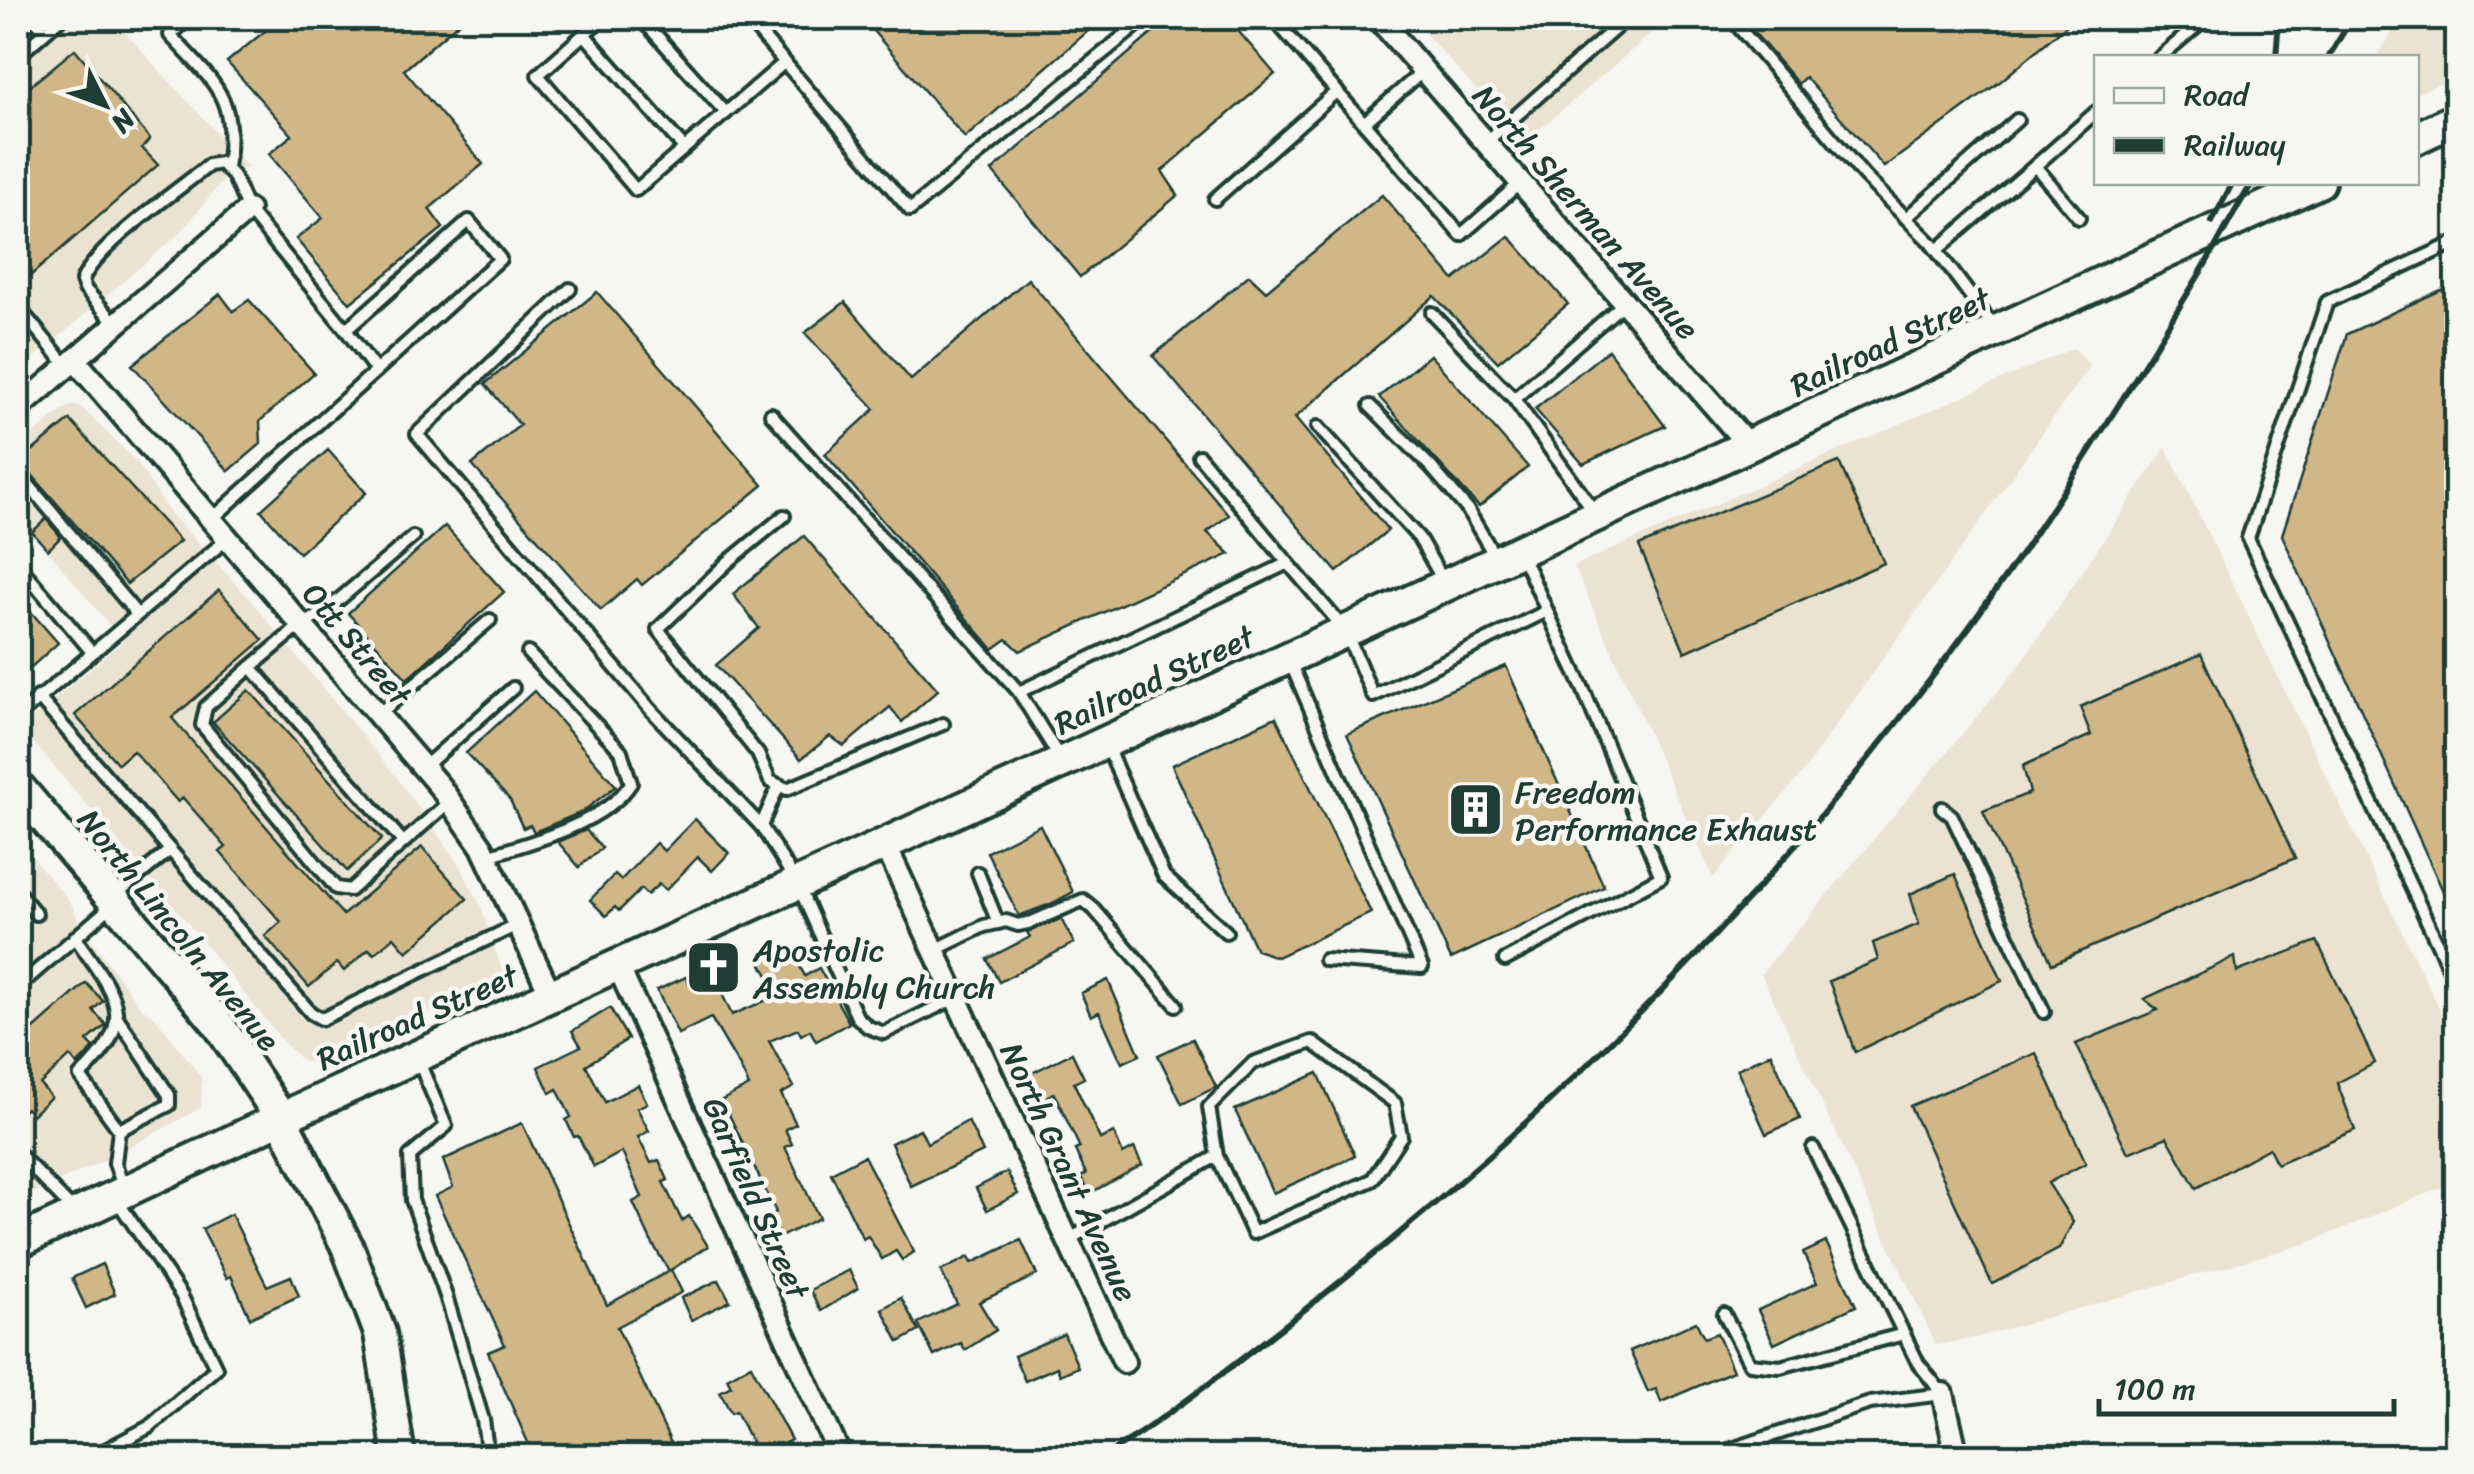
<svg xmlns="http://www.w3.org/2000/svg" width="2474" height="1474" viewBox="0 0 2474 1474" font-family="Sriracha,sans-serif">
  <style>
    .built { fill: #ebe3d2 }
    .building { fill: #d1b788; stroke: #1f3d34; stroke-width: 2.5 }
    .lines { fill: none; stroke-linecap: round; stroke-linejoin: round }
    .service-casing { stroke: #1f3d34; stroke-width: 18 }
    .minor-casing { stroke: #1f3d34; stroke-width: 28 }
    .secondary-casing { stroke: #1f3d34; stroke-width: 38 }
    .service { stroke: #f6f6f2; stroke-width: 10 }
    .minor { stroke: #f6f6f2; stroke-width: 20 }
    .secondary { stroke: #f6f6f2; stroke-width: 30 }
    .rail { stroke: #1f3d34; stroke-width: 6 }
    .labels { text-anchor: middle; stroke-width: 9; stroke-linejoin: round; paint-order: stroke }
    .street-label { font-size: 32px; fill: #1f3d34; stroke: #f6f6f2 }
    .poi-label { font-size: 32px; fill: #1f3d34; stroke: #f6f6f2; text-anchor: start }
  </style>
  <rect width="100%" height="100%" fill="#f6f6f2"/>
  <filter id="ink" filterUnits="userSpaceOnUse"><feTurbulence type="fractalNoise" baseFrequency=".01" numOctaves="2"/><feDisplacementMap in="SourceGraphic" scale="20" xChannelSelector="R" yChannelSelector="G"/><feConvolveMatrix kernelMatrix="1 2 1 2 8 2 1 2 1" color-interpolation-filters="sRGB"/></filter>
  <g filter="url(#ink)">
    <g class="built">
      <polygon points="18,18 128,18 119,26 248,167 225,178 181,232 18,372"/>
      <polygon points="1411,18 1669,18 1524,143"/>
      <polygon points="2403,18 2456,18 2456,77 2417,93 2416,58 2376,57"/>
      <polygon points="2074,348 2090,366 1800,776 1713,878 1574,566"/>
      <polygon points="74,405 82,408 137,462 169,512 249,598 398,779 458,863 480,904 503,973 482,987 324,1061 304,1062 285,1044 186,921 21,728 123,641 18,515 18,447 64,409"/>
      <polygon points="2166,447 2456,1043 2456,1181 2308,1243 1975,1338 1936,1345 1761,974 2019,666"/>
      <polygon points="18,840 71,903 78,921 141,1008 154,1016 202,1078 201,1108 105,1160 18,1200"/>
    </g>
    <g class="building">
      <polygon points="281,18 464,18 404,70 483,164 429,209 443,228 350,303 296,239 323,218 269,154 292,135 227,62"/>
      <polygon points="862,18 1103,18 965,138"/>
      <polygon points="1170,18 1227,18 1275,74 1162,171 1178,195 1080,277 992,171"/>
      <polygon points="1742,18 2075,18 2001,81 1884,167 1805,77 1798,84"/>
      <polygon points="75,49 150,139 142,148 158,165 29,277 18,262 18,96"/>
      <polygon points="1382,195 1454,280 1509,236 1568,304 1498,362 1434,296 1295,418 1388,530 1337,572 1153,356 1249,275 1266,291"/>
      <polygon points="1028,279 1229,515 1207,532 1230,554 1020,651 1007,639 993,649 825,454 875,409 805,333 845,302 911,380"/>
      <polygon points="2456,283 2456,920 2282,535 2347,334"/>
      <polygon points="597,292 763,485 642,585 637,579 601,610 472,465 520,425 485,384"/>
      <polygon points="220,294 233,311 249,300 314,373 260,421 261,444 229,471 132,365"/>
      <polygon points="1608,350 1665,426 1583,464 1535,409"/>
      <polygon points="1430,355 1528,467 1479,507 1379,397"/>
      <polygon points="70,420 180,541 127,584 20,461"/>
      <polygon points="328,450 366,493 299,553 261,510"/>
      <polygon points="1839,462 1884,563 1685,652 1639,546"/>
      <polygon points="46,519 61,537 48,550 32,532"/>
      <polygon points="445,526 504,592 407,679 348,613"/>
      <polygon points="804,536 938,690 902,722 890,707 844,746 830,736 801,759 716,665 759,628 733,594"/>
      <polygon points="219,590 263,640 172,718 343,915 422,847 467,899 407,952 394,937 374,954 369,949 344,971 337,963 309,987 265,936 281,922 220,852 226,847 183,798 178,802 133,751 118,764 75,715"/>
      <polygon points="18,597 58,643 18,679"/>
      <polygon points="2201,654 2295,858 2052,964 1983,811 2030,793 2023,766 2091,735 2080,707"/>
      <polygon points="1506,666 1604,887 1451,959 1347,734"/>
      <polygon points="249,690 382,839 347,871 213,722"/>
      <polygon points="534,691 616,786 582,812 534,832 530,825 523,828 510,800 466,753"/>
      <polygon points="1276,717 1371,913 1277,957 1256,950 1172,765"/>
      <polygon points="695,819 729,853 712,871 698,857 666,890 659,884 647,895 641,889 619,911 615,907 606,916 590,900 615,874 621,880 656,843 664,851"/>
      <polygon points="1040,825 1073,892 1053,903 1019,916 987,852"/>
      <polygon points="586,830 602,848 579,867 558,842"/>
      <polygon points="1955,874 2002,981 1855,1052 1829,981 1878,960 1873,943 1919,924 1910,894"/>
      <polygon points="1061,919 1074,943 999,982 987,959 1030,937 1027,932"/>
      <polygon points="2317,941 2375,1063 2337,1083 2355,1130 2277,1164 2269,1148 2196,1188 2167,1137 2128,1153 2076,1044 2158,1010 2144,999 2235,957 2237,972"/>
      <polygon points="788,945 805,976 819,968 849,1023 816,1041 810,1030 801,1035 798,1029 769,1041 794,1087 781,1094 796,1124 785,1129 792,1144 785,1147 819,1218 780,1237 770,1216 776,1212 722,1100 749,1086 740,1067 711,1018 678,1034 657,990 686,977 689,984 712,973 732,1015 779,995 760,961"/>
      <polygon points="1108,980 1140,1055 1122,1063 1099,1012 1091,1016 1081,993"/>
      <polygon points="86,983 103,1001 93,1010 106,1025 87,1041 94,1048 77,1065 70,1056 40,1084 51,1097 32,1115 26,1108 18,1116 18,1043"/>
      <polygon points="610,1008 628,1039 586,1065 605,1102 638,1085 647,1103 637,1108 649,1131 638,1137 651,1163 659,1160 668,1180 663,1182 682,1221 689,1216 708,1246 669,1271 651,1241 633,1202 642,1197 622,1152 594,1167 578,1136 574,1137 566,1120 571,1117 557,1089 550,1093 538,1067 581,1046 572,1031"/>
      <polygon points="1193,1039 1216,1087 1182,1104 1158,1055"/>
      <polygon points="1072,1053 1084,1078 1074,1083 1100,1139 1114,1133 1123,1154 1134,1148 1142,1165 1090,1193 1081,1177 1086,1174 1075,1150 1080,1148 1054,1093 1036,1102 1024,1077"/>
      <polygon points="1771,1053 1800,1119 1766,1134 1737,1069"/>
      <polygon points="2036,1053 2086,1163 2048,1183 2073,1222 2059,1249 1992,1284 1910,1106"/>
      <polygon points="1318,1073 1355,1156 1273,1193 1235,1110"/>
      <polygon points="968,1121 983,1152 911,1186 891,1143 920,1129 927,1143"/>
      <polygon points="522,1123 607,1305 671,1270 682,1292 617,1327 677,1456 534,1456 488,1352 505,1345 435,1196 453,1187 443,1160"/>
      <polygon points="864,1156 914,1252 902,1260 896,1251 882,1259 868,1236 863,1239 831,1173"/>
      <polygon points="1007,1172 1018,1194 987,1210 976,1188"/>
      <polygon points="231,1214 267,1286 291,1276 299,1296 250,1318 231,1276 227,1278 202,1229"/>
      <polygon points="1021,1240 1037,1275 979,1302 996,1330 965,1350 961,1343 934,1356 918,1323 957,1304 941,1271 969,1257 972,1263"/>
      <polygon points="1826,1242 1856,1306 1774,1344 1758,1310 1817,1283 1803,1253"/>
      <polygon points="102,1264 115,1294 86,1308 72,1278"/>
      <polygon points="849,1270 858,1288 821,1311 810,1290"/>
      <polygon points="719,1280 730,1301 691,1320 681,1298"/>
      <polygon points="901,1298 919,1331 899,1342 882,1309"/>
      <polygon points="1696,1322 1704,1338 1717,1333 1733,1371 1661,1402 1656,1389 1648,1392 1630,1351"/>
      <polygon points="1064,1334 1078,1367 1060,1375 1057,1367 1025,1381 1014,1356"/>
      <polygon points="751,1365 791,1440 758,1456 736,1411 731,1413 720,1392 731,1386 727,1378"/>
    </g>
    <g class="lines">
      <defs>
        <g id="service">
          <polyline points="34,18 45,31"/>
          <path d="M189,18L170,35C215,84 238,97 227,168"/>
          <polyline points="602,18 538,75 636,190 785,62"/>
          <polyline points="641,18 726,113"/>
          <polyline points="747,18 910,210 1146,18"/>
          <polyline points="1273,18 1461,235 1520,183"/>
          <polyline points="1731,18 1864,176 1931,243 1993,326"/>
          <polyline points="584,34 684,148"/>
          <polyline points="18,56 61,18"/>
          <polyline points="2159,58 2206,18"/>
          <polyline points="1364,123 1423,71"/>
          <polyline points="1486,142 1627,18"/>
          <polyline points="2035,166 2096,112"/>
          <polyline points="1215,199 1337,91"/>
          <polyline points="1906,218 2017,120"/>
          <polyline points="2456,242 2327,302 2248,538 2456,983"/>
          <polyline points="1937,250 2035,166 2079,218"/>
          <polyline points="570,289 417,434 651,710 761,826 797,883 857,1017 868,1027 884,1033 955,998"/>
          <polyline points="18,307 67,366"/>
          <polyline points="1432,313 1514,399"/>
          <path d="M116,324L85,289L82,281C95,247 178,190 209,165L221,163L234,177L248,210L346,330L469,221L500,259L212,519"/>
          <polyline points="346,330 376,371"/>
          <polyline points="1370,406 1431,467 1467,509 1497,560"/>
          <polyline points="771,414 1019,692 1061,760"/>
          <polyline points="1318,427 1419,538 1445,584"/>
          <polyline points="1199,456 1288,563"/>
          <polyline points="18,472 136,613"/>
          <polyline points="1596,514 1514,399 1624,303"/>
          <polyline points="784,516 728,562 658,629 758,754 770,781 787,789 943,724"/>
          <polyline points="18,564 92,652"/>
          <polyline points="1290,662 1422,967 1325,960"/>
          <polyline points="251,667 301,625 322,614 413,537"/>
          <polyline points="1019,692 1288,563 1345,630 1373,696 1547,611 1522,555"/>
          <polyline points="38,697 311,1013 322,1019 517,925"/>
          <polyline points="379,714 490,620"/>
          <polyline points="18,716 227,539"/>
          <polyline points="1107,747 1164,876 1226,932"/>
          <polyline points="424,767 513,688"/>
          <polyline points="1942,808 1952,816 2044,1012"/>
          <polyline points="761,826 779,785"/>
          <polyline points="403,842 251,667 206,707 202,725 336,888 350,890 450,801"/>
          <path d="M487,856C531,843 607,822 631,783L621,751L528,653"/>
          <polyline points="978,873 998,923"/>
          <polyline points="18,892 36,914"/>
          <polyline points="113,897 170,850"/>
          <path d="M75,937C115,996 141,1018 80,1076L119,1130L115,1163L123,1187"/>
          <polyline points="935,950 984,926 1006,921 1018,925 1032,922 1083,900 1094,909 1176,1005"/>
          <polyline points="1505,960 1661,877 1584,691 1547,611"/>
          <polyline points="18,987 115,903"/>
          <polyline points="119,1020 169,1095 169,1105 119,1130"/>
          <polyline points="419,1062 446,1126 410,1156 412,1200 446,1296 483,1420 488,1456"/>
          <polyline points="1813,1148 1918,1363 1942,1393"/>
          <polyline points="18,1153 73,1210"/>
          <polyline points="1068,1240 1217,1156 1209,1107 1253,1063 1312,1042 1395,1103 1401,1136 1372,1180 1253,1233 1217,1156"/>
          <polyline points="1724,1314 1750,1364 1780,1367 1904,1334"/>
          <polyline points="94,1456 149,1427 216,1368 181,1295 116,1199"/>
          <polyline points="1711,1456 1870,1403 1943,1394"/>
        </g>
        <g id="minor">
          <polyline points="1378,18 1748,445"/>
          <polyline points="75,360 440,787 482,847 551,995"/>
          <polyline points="18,409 248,210"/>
          <polyline points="885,844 1124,1362"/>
          <polyline points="617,964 840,1456"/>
          <polyline points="1943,1394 1957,1456"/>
        </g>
        <g id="secondary">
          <polyline points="2416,138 2456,119"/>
          <polyline points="18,787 217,1022 281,1118 347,1246 380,1333 399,1456"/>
          <polyline points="18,1242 281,1118 885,844 2319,182"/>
        </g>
      </defs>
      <use href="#service" class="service-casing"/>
      <use href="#minor" class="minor-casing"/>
      <use href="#secondary" class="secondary-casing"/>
      <use href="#service" class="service"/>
      <use href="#minor" class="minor"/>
      <use href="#secondary" class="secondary"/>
      <g class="rail">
        <polyline points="2276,58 2279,18"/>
        <polyline points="2328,58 2352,18"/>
        <polyline points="2212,222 2233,182"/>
        <path d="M1105,1456C1176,1411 1242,1359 1308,1307C1573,1100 1809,856 2003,580C2071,483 2134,381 2196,280C2216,248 2232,214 2253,182"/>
      </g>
    </g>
  </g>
  <defs>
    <symbol id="building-square" viewBox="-11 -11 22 22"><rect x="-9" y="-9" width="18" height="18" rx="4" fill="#1f3d34" stroke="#f6f6f2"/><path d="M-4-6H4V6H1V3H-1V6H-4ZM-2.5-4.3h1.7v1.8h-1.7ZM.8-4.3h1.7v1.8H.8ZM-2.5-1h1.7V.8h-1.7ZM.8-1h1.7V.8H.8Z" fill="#fff"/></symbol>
    <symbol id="church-square" viewBox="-11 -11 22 22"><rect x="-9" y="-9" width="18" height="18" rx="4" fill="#1f3d34" stroke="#f6f6f2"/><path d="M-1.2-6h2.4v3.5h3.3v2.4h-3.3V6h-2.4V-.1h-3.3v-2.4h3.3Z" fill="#fff"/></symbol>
  </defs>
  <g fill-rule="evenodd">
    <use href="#building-square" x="1444" y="778" width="63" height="63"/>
    <use href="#church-square" x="682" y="936" width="63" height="63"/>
  </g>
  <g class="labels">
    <g class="street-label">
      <text transform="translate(1586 212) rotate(49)" y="11">North Sherman Avenue</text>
      <text transform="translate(1890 342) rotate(-25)" y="11">Railroad Street</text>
      <text transform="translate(357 644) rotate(50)" y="11">Ott Street</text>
      <text transform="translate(1154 680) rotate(-25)" y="11">Railroad Street</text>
      <text transform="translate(179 930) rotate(51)" y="11">North Lincoln Avenue</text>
      <text transform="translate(417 1017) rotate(-24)" y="11">Railroad Street</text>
      <text transform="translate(1069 1172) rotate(65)" y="11">North Grant Avenue</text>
      <text transform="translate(756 1198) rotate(66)" y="11">Garfield Street</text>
    </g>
    <g class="poi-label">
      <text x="1515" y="803">Freedom<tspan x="1515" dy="37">Performance Exhaust</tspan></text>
      <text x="753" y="961">Apostolic<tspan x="753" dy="37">Assembly Church</tspan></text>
    </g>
  </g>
  <rect width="2474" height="1474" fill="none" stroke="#f6f6f2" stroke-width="60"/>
  <rect x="30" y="30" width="2414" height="1414" fill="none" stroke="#1f3d34" stroke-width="4" filter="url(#ink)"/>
  <rect x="2094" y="55" width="325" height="130" fill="#f6f6f2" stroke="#a0aca6" stroke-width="2.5"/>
  <rect x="2114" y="88" width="50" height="15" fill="#f6f6f2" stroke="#a0aca6" stroke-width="2.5"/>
  <text x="2184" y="105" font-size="30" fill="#1f3d34">Road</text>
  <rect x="2114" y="138" width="50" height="15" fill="#1f3d34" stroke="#a0aca6" stroke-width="2.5"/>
  <text x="2184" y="155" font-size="30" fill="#1f3d34">Railway</text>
  <g transform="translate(105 105) rotate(132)" stroke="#f6f6f2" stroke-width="8" paint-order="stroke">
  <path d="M0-8L18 38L0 25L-18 38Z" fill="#1f3d34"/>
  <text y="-15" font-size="28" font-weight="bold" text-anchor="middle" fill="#1f3d34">N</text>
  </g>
  <path d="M2099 1399v15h295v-15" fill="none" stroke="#1f3d34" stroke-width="5"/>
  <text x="2114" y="1399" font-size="30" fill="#1f3d34" stroke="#f6f6f2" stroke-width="8" paint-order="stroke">100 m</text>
</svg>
